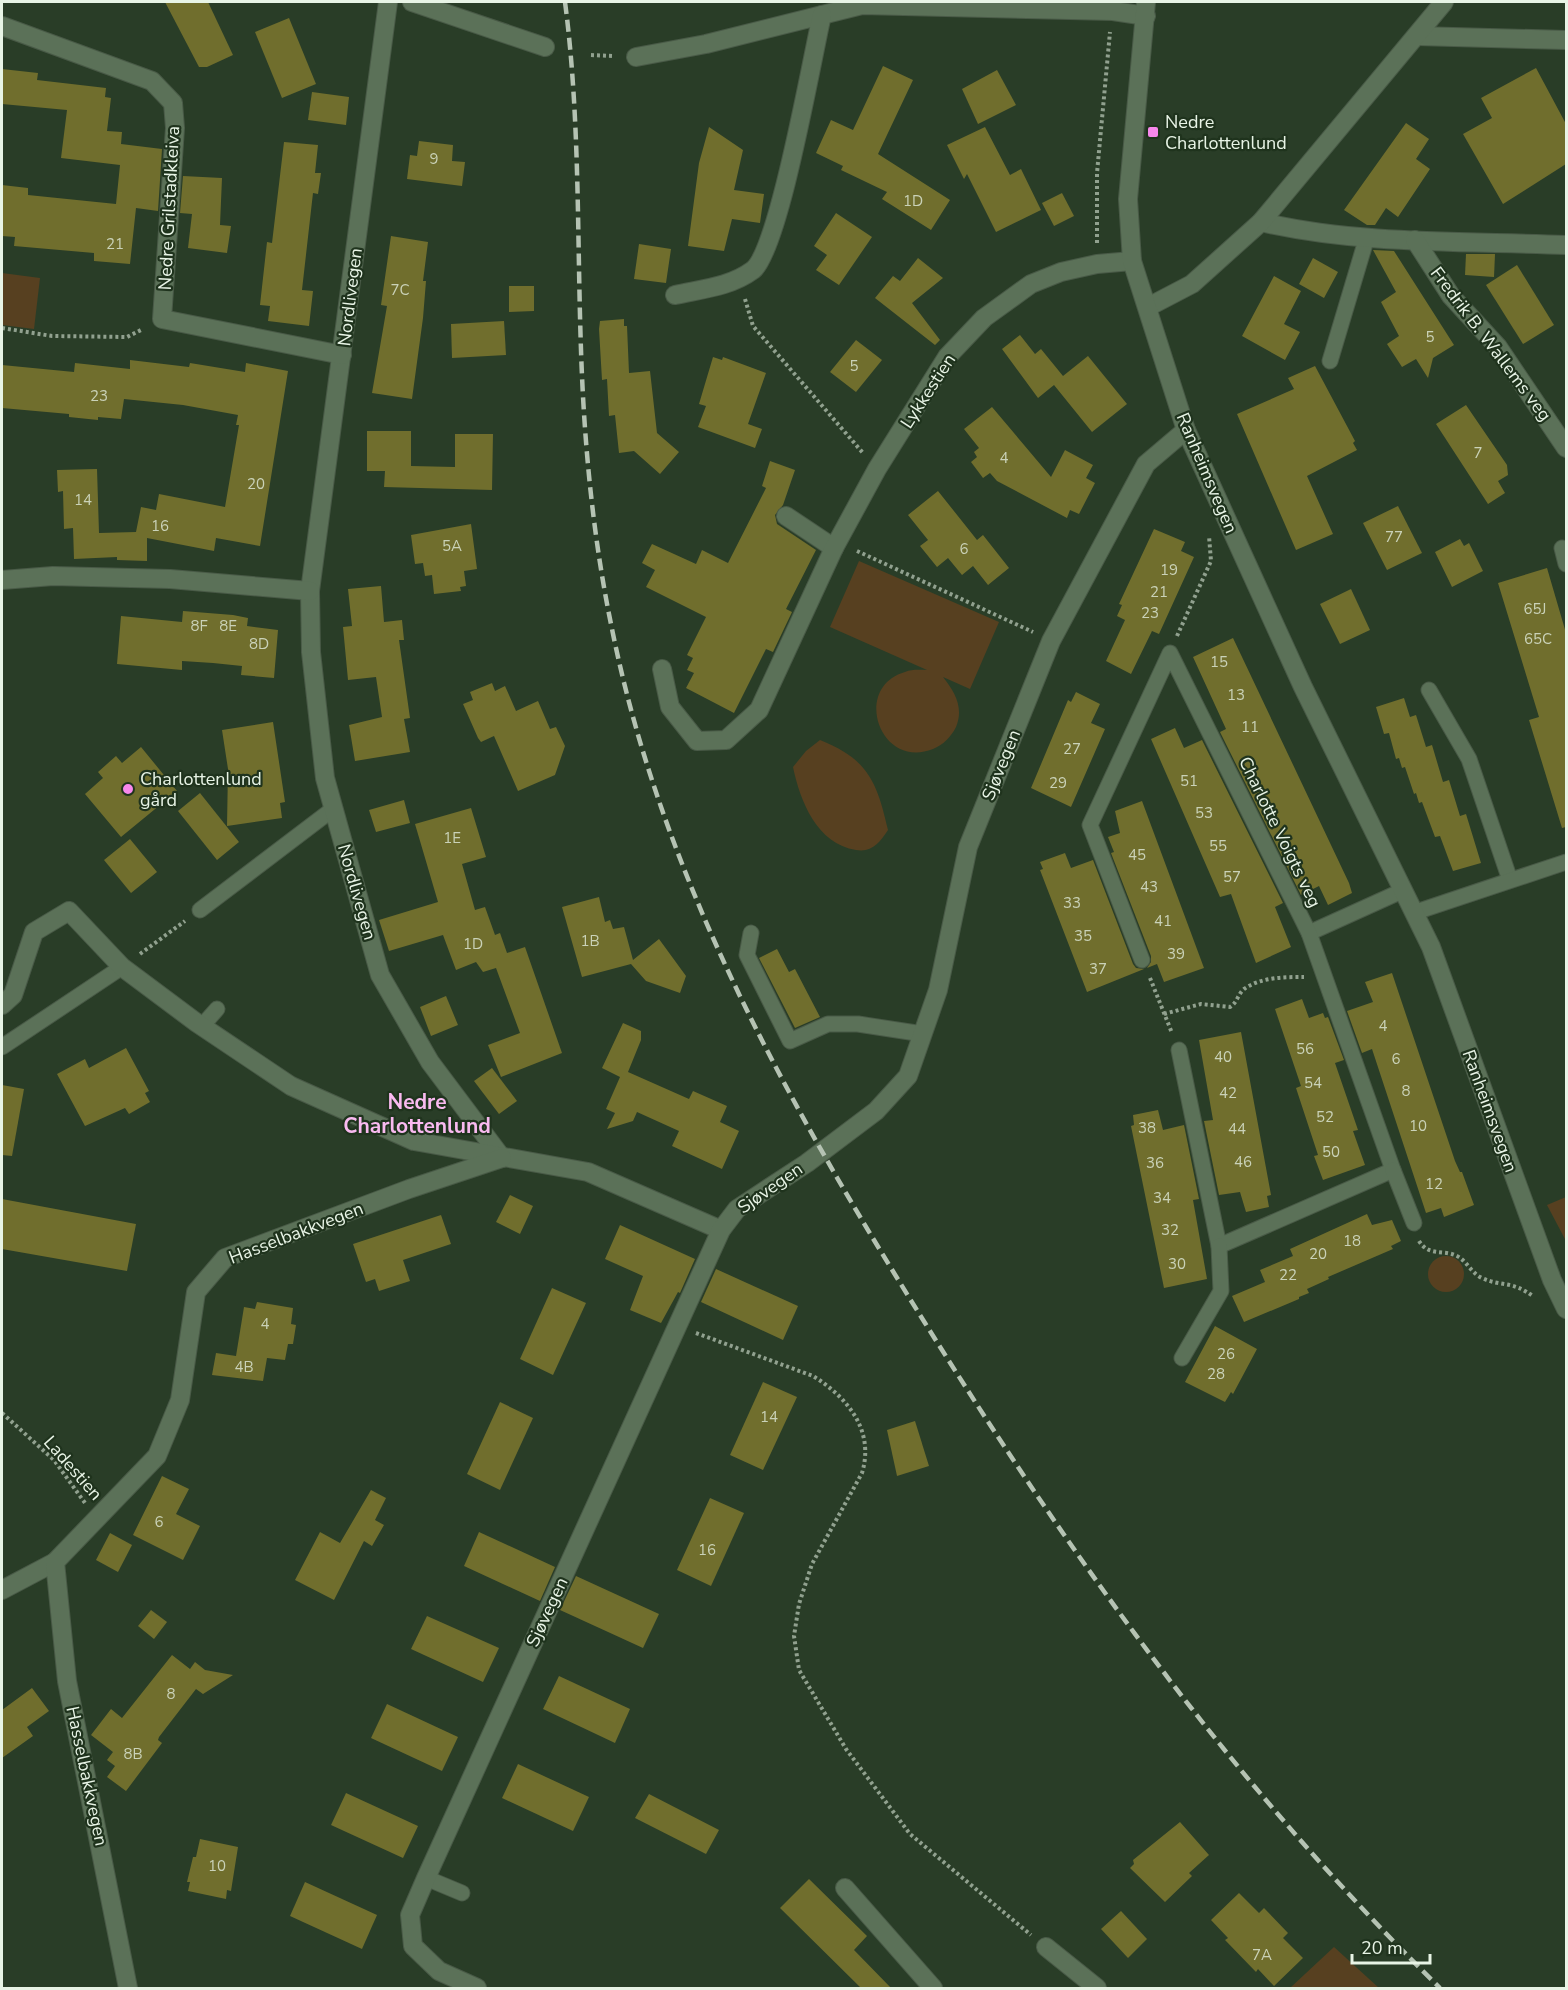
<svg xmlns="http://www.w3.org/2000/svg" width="1568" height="1990" viewBox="0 0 1568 1990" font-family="'Nunito Sans',sans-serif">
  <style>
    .green { fill: #574020 }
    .building { fill: #706e2d }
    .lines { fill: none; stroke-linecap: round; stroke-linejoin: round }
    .lane-casing { stroke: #495a47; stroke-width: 17 }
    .street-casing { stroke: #495a47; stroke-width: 20 }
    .secondary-casing { stroke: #495a47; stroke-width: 20 }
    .path { stroke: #91a18f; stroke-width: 4; stroke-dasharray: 3 3; stroke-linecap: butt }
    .lane { stroke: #5b7158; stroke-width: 15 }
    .street { stroke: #5b7158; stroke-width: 18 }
    .secondary { stroke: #5b7158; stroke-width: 18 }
    .rail { stroke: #b5c3b3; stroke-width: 4.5; stroke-dasharray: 12 6; stroke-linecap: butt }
    .poi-dot { fill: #f788eb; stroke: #1f331d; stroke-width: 2 }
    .labels { text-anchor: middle; stroke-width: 4.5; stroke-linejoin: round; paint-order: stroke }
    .number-label { font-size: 15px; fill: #cad2b8 }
    .poi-label { font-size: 18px; fill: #e8f4e6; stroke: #1f331d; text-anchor: start }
    .street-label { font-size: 18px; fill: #e8f4e6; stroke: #1f331d }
    .quarter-label { font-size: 21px; font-weight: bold; fill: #f9baf0; stroke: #1f331d }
  </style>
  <rect width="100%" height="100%" fill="#293d27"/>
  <g class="green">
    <polygon points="2,273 40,278 34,329 2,325"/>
    <path d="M859,561L999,622L970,689L943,677C955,692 964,708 956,727C951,737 943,745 933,749C879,770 852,687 905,672C912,669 920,670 927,670L830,627Z"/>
    <path d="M820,740C868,759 877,782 888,830C880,842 872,853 856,850C817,844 800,801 793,767L806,751Z"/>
    <polygon points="1566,1197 1566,1241 1547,1205"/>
    <circle cx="1446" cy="1274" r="18"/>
    <polygon points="1334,1947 1379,1988 1290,1988"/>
  </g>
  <g class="building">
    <polygon points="165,2 208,2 233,55 207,67 199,67"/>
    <polygon points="289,18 316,84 282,98 255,32"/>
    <polygon points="883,66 913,80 878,154 950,200 931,230 882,199 887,192 841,170 843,166 816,153 831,120 853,130"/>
    <polygon points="1536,68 1566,124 1566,164 1503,204 1463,134 1492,118 1481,98"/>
    <polygon points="2,69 38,73 37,80 106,88 105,97 111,98 107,131 122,132 121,144 162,149 158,211 136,208 130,264 94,261 94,253 14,246 15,237 2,236 2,185 28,188 28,195 116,204 120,165 61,158 67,110 2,104"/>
    <polygon points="997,70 1016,105 978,124 962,89"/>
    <polygon points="312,92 349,97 346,125 308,120"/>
    <polygon points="1406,123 1429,139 1416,159 1430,169 1398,217 1386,208 1375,225 1367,225 1344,210"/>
    <polygon points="709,127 743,150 734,190 764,194 760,223 732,219 724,251 688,246 699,163"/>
    <polygon points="985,127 1010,175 1021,169 1041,210 996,232 967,174 964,179 947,145"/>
    <polygon points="419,141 453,145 452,161 465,162 462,186 407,179 410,155 417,156"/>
    <polygon points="284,142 318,145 315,173 321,173 318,194 313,193 302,290 313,291 309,326 268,321 270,306 260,305 267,242 272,243"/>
    <polygon points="183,176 222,178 220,225 231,226 227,253 188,248 192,214 180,213"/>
    <polygon points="1062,193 1074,216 1054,226 1042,203"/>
    <polygon points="836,213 872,237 839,285 816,270 827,255 814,246"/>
    <polygon points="391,236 428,242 423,281 426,281 423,318 412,399 372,393 387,306 381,305"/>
    <polygon points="639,244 671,249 666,283 634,279"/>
    <polygon points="1373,250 1394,251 1454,345 1433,358 1428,378 1416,359 1402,367 1387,344 1399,336 1381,302 1396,292"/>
    <polygon points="1466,254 1495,254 1494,277 1465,275"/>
    <polygon points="918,258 943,278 912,303 940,340 935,345 875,298 893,276 900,281"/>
    <polygon points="1313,258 1338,272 1324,298 1299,284"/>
    <polygon points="1517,265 1554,325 1523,344 1486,285"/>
    <polygon points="1274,276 1301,291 1284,324 1300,332 1285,360 1242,336"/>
    <polygon points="509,286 534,286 534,311 509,312"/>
    <polygon points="624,319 624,326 627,326 629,373 650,371 657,433 679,452 660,474 634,451 619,453 615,415 609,416 607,379 602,380 599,329 600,321"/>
    <polygon points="504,321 506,355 452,358 451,324"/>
    <polygon points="1020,335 1035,354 1041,349 1063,376 1088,356 1127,404 1092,432 1054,385 1038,398 1002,349"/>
    <polygon points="856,340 882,360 856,392 830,372"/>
    <polygon points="713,357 722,360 723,357 766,373 748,424 762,429 755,448 698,427 706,406 699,404"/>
    <polygon points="130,360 189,367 190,363 245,372 246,363 288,371 260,546 216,538 214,551 147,538 147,561 117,560 117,557 74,559 73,528 64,529 63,491 58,492 57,470 97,469 99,533 136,532 141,507 156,510 159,494 225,507 239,425 236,425 238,415 183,405 124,399 121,419 98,417 98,420 69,417 69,414 2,408 2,365 74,372 75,363 130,369"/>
    <polygon points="1315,366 1355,441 1353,443 1357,450 1307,476 1333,534 1296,550 1237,414 1294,389 1288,378"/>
    <polygon points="1466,405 1507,465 1508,475 1498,481 1505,493 1488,504 1436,424"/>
    <polygon points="992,407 1051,477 1065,450 1093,465 1086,478 1095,483 1079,514 1070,510 1067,518 997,481 990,473 983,478 971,462 977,457 974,452 979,448 964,429"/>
    <polygon points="367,431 411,431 411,466 455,467 455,434 493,434 492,490 384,487 385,471 367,471"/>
    <polygon points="770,461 795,470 783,505 775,515 777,524 816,550 786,609 792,612 773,652 766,649 734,713 686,688 694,673 687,670 693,658 687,655 706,617 646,587 655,570 642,563 652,544 696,564 702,550 728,563 766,488 762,486"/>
    <polygon points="938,491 977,540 983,535 1009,568 988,585 973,566 962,575 948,558 937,567 920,546 928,540 908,515"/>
    <polygon points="1398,506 1422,553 1387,570 1363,523"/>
    <polygon points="471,524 477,569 464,571 466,586 460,587 461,591 434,594 432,575 425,576 423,563 415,564 411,535"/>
    <polygon points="1154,529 1185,542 1181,551 1194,557 1159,634 1152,631 1131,674 1106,661 1125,620 1117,616 1122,605 1119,604"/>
    <polygon points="1460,539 1464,546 1469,543 1483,571 1452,587 1435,552"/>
    <polygon points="1547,568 1566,633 1566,827 1562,828 1529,720 1539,717 1498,583"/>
    <polygon points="381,586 384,622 402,620 404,640 399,640 410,718 404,719 410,752 355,761 349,725 382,717 376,677 348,680 343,627 352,626 348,589"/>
    <polygon points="1351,589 1370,630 1340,644 1320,604"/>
    <polygon points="183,611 233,615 248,618 247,626 278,630 274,678 241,675 242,666 213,663 182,661 182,670 117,664 121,616 182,622"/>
    <polygon points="1233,638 1349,883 1352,893 1328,905 1319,886 1301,895 1220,732 1226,729 1193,657"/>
    <polygon points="492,683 495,691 505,686 516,711 538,701 550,729 556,727 565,746 555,775 518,791 494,736 481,742 478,738 463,704 473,700 470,692"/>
    <polygon points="1076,692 1100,704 1091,723 1105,729 1071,807 1031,788 1068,700 1071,702"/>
    <polygon points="1404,698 1410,717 1416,715 1426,747 1432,745 1443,782 1449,780 1460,816 1466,814 1481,863 1453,871 1440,836 1435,837 1422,802 1419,803 1416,793 1414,794 1405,767 1402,768 1399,758 1396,759 1389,733 1384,734 1376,707"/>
    <polygon points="273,722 285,802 280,803 282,818 227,826 228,769 222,730"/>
    <polygon points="1175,728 1184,748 1202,740 1283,903 1275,907 1291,947 1256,963 1231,894 1220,897 1151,739"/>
    <polygon points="141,747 177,791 121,837 85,794 103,778 98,772 116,756 122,763"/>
    <polygon points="200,793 239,842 217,860 178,811"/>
    <polygon points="404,800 410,823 376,832 369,810"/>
    <polygon points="1142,801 1204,968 1164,982 1157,964 1147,968 1151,962 1151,956 1111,853 1114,852 1108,837 1120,833 1115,811"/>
    <polygon points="471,808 486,857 462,864 475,910 485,907 495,935 500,933 507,953 525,947 562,1053 501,1077 488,1045 520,1033 496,968 483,972 476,962 456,970 443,935 389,951 379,920 438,902 415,824"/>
    <polygon points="130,839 157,872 131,893 104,860"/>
    <polygon points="1065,853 1071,868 1093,860 1133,964 1136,968 1144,969 1087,992 1040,870 1043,869 1040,862"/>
    <polygon points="599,897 605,922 610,920 613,929 624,927 633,960 659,939 686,976 680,993 646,981 631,964 582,977 562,907"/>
    <polygon points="777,949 789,972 795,969 820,1017 795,1028 759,958"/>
    <polygon points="1392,973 1455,1161 1460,1172 1462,1172 1474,1205 1444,1217 1441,1208 1426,1213 1372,1049 1362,1053 1347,1011 1373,1002 1365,982"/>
    <polygon points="446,996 458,1025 431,1036 420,1007"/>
    <polygon points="1302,999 1309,1018 1323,1013 1325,1018 1328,1017 1344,1060 1335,1063 1358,1130 1353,1131 1365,1165 1323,1180 1314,1156 1318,1155 1296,1088 1301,1086 1275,1009"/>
    <polygon points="623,1023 641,1031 641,1040 628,1072 689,1099 693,1091 727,1106 720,1122 739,1131 722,1169 672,1146 679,1131 637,1112 633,1121 607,1129 615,1113 606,1109 620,1077 602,1068"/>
    <polygon points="1241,1032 1271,1195 1267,1196 1269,1207 1246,1212 1240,1192 1219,1195 1204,1121 1213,1120 1199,1040"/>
    <polygon points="126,1048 149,1091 145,1093 150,1102 129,1114 125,1108 85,1126 57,1074 85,1059 89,1068"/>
    <polygon points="492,1068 517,1101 499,1114 474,1081"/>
    <polygon points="2,1085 24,1089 12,1156 2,1155"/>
    <polygon points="1158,1110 1163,1130 1184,1125 1199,1199 1193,1200 1207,1279 1164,1288 1131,1126 1134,1125 1133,1115"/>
    <polygon points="510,1195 533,1206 520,1234 496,1222"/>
    <polygon points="2,1199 136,1224 127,1271 2,1249"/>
    <polygon points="1367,1214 1372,1225 1392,1220 1401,1241 1391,1246 1393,1249 1328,1277 1329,1279 1307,1289 1309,1293 1299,1297 1299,1299 1244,1322 1232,1296 1265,1282 1260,1270 1293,1256 1290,1249"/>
    <polygon points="441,1215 451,1244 403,1260 410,1281 379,1291 375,1279 366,1282 353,1244"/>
    <polygon points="620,1225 695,1259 680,1293 678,1292 661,1323 630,1310 643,1276 605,1259"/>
    <polygon points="716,1269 798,1306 783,1340 701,1302"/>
    <polygon points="552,1288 586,1303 553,1375 520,1359"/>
    <polygon points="257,1302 293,1308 291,1324 296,1325 293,1344 288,1344 285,1360 267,1358 263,1381 212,1375 216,1353 236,1356 244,1307 255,1309"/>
    <polygon points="1215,1326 1257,1349 1233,1394 1231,1392 1225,1402 1185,1382"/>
    <polygon points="763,1382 797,1397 763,1470 730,1455"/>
    <polygon points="500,1402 533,1418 500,1490 467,1474"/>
    <polygon points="915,1421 929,1466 897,1476 887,1430"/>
    <polygon points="162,1476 189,1489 176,1514 200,1526 183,1560 133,1535"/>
    <polygon points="371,1490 386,1498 375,1520 384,1525 372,1546 364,1541 334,1600 295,1580 320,1532 340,1543"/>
    <polygon points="710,1498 744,1513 711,1586 677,1570"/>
    <polygon points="479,1532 555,1567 540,1601 464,1566"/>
    <polygon points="110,1533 132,1545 118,1572 96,1560"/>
    <polygon points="576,1576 659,1614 643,1648 560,1610"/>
    <polygon points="151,1610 167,1622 154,1639 138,1626"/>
    <polygon points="427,1616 499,1648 483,1682 411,1649"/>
    <polygon points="172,1655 190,1669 195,1662 205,1670 233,1675 203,1694 196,1689 159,1737 158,1740 162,1743 126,1791 107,1777 115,1766 107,1760 113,1752 91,1735 111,1709 122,1718"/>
    <polygon points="559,1676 630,1709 615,1743 543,1709"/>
    <polygon points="32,1688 49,1711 27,1727 33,1736 2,1758 2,1710"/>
    <polygon points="387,1704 458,1737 442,1771 371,1738"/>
    <polygon points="518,1764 589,1797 573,1831 502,1798"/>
    <polygon points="346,1793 418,1826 403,1858 331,1825"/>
    <polygon points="649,1794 719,1830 706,1854 635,1818"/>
    <polygon points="1180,1822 1209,1855 1189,1873 1192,1876 1165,1902 1130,1868 1134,1864 1133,1860"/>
    <polygon points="200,1839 238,1847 231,1891 227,1890 226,1899 188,1891 190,1882 187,1882 193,1857 196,1857"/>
    <polygon points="809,1879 867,1936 854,1950 892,1989 862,1989 780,1908"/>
    <polygon points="305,1882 377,1915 362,1949 290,1916"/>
    <polygon points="1239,1893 1259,1913 1264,1908 1288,1933 1283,1938 1303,1958 1274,1986 1258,1969 1256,1972 1225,1940 1228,1938 1211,1920"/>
    <polygon points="1121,1911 1147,1939 1128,1958 1101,1929"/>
  </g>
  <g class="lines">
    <defs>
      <g id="lane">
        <polyline points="1330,361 1367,237"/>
        <polyline points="1562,548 1566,564"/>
        <polyline points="1429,690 1469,759 1510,880"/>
        <polyline points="200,910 333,809"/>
        <polyline points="1416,912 1566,862"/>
        <polyline points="751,933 747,955 790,1041 828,1024 858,1024 923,1034"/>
        <polyline points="1309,933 1404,890"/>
        <polyline points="1142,960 1090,825 1170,653 1309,933 1393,1170 1219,1246 1179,1050"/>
        <polyline points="202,1026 217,1009"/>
        <polyline points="2,1047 122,967"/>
        <polyline points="1393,1170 1414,1223"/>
        <polyline points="1182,1358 1221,1291 1219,1246"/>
        <polyline points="426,1878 462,1893"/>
      </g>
      <g id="street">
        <polyline points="388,2 310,591 311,652 325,778 380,975 430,1062 502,1158"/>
        <polyline points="412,2 545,47"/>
        <polyline points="2,26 152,81 173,103 175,128 162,319 342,355"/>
        <polyline points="1417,36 1566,40"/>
        <polyline points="636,57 706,44 862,5 1113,11 1146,16"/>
        <path d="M1261,222C1360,245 1465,241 1566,245"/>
        <polyline points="1415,240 1451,296 1498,347 1566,448"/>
        <path d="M675,295C702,289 730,287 753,270C779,249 812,58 822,15"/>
        <polyline points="1148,307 1192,284 1261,222 1444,2"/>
        <polyline points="786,516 834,548"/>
        <polyline points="2,580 53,576 170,579 310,591"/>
        <polyline points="662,669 670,707 697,741 726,740 759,710 834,548 877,469 947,357 984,318 1031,284 1061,272 1097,264 1132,261"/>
        <polyline points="2,1005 13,995 34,932 69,911 122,967 197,1023 291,1086 414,1141 588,1172 721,1230"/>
        <polyline points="2,1590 55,1562"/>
        <polyline points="845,1888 933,1988"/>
        <polyline points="1046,1947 1097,1988"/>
        <polyline points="128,1988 67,1681 55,1562 157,1456 180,1400 196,1292 225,1258 409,1189 502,1158"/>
        <polyline points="477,1988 439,1971 413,1946 410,1915 426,1878 721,1230 737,1209 807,1163 876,1111 908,1076 938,990 968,847 1051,641 1146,464 1186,430"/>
      </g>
      <polyline id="secondary" points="1146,2 1128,199 1132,261 1186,430 1303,687 1431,947 1552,1280 1566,1309"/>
    </defs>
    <use href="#lane" class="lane-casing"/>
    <use href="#street" class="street-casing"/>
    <use href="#secondary" class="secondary-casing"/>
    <g class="path">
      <polyline points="591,55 614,56"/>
      <polyline points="1097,243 1097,173 1110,32"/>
      <polyline points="745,299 753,326 863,453"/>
      <polyline points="2,328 52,336 127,337 143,329"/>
      <polyline points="857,551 1033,632"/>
      <polyline points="1177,636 1211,561 1209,536"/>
      <polyline points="140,954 185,921"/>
      <polyline points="1150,978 1172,1033"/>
      <path d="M1164,1014L1201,1004L1230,1007C1237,1003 1238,994 1244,989C1261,977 1284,977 1304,977"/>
      <path d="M1419,1241C1429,1257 1443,1249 1457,1256C1467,1261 1471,1273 1482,1278C1501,1287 1512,1280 1534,1297"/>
      <path d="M696,1333L813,1376C847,1397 875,1430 862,1473L812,1564L799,1604L794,1636L799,1670L846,1749L910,1834L1031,1935"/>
      <polyline points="2,1413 54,1460 85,1503"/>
    </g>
    <use href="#lane" class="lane"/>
    <use href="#street" class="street"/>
    <use href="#secondary" class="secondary"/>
    <path class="rail" d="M565,2C580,117 577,234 581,350C584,443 593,538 612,629C663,882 790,1107 925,1323C1076,1564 1236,1788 1440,1988"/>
  </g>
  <g class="poi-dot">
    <rect x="1147" y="126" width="12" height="12" rx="3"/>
    <circle cx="128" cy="789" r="6"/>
  </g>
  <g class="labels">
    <g class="number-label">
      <text x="434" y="164">9</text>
      <text x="913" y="206">1D</text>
      <text x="115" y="249">21</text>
      <text x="400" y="295">7C</text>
      <text x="1430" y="342">5</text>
      <text x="854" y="371">5</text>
      <text x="99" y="401">23</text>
      <text x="1478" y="458">7</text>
      <text x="1004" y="463">4</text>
      <text x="256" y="489">20</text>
      <text x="83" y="505">14</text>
      <text x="160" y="531">16</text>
      <text x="1394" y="542">77</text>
      <text x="452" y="551">5A</text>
      <text x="964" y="554">6</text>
      <text x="1169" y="575">19</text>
      <text x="1159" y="597">21</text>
      <text x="1535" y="614">65J</text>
      <text x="1150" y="618">23</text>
      <text x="199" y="631">8F</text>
      <text x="228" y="631">8E</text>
      <text x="1538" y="644">65C</text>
      <text x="259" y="649">8D</text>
      <text x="1219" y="667">15</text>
      <text x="1236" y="700">13</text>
      <text x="1250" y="732">11</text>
      <text x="1072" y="754">27</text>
      <text x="1189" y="786">51</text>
      <text x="1058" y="788">29</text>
      <text x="1204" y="818">53</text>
      <text x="452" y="843">1E</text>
      <text x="1218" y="851">55</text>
      <text x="1137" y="860">45</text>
      <text x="1232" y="882">57</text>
      <text x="1149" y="892">43</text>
      <text x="1072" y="908">33</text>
      <text x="1163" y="926">41</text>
      <text x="1083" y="941">35</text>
      <text x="590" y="946">1B</text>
      <text x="473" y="949">1D</text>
      <text x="1176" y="959">39</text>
      <text x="1098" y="974">37</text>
      <text x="1383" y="1031">4</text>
      <text x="1305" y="1054">56</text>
      <text x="1223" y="1062">40</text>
      <text x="1396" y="1064">6</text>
      <text x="1313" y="1088">54</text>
      <text x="1406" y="1096">8</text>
      <text x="1228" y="1098">42</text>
      <text x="1325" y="1122">52</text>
      <text x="1418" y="1131">10</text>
      <text x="1147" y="1133">38</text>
      <text x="1237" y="1134">44</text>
      <text x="1331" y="1157">50</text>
      <text x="1243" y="1167">46</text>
      <text x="1155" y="1168">36</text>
      <text x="1434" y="1189">12</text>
      <text x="1162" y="1203">34</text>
      <text x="1170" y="1235">32</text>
      <text x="1352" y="1246">18</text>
      <text x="1318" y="1259">20</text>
      <text x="1177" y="1269">30</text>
      <text x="1288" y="1280">22</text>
      <text x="265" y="1329">4</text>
      <text x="1226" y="1359">26</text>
      <text x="244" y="1372">4B</text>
      <text x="1216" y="1379">28</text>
      <text x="769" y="1422">14</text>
      <text x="159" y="1527">6</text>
      <text x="707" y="1555">16</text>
      <text x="171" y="1699">8</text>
      <text x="133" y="1759">8B</text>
      <text x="217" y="1871">10</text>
      <text x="1262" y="1960">7A</text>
    </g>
    <g class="poi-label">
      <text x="1165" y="128">Nedre<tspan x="1165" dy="21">Charlottenlund</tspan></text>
      <text x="140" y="785">Charlottenlund<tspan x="140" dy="21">gård</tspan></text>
    </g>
    <g class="street-label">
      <text transform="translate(169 208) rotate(-87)" y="6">Nedre Grilstadkleiva</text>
      <text transform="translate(350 297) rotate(-83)" y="6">Nordlivegen</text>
      <text transform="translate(1491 344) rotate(53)" y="6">Fredrik B. Wallems veg</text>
      <text transform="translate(928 391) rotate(-57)" y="6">Lykkestien</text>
      <text transform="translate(1207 473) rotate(67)" y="6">Ranheimsvegen</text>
      <text transform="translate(1001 765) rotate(-68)" y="6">Sjøvegen</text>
      <text transform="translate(1280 832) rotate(64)" y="6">Charlotte Voigts veg</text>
      <text transform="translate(357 892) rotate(74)" y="6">Nordlivegen</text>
      <text transform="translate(1490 1111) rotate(70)" y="6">Ranheimsvegen</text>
      <text transform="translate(770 1188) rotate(-35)" y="6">Sjøvegen</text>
      <text transform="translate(296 1233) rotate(-21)" y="6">Hasselbakkvegen</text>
      <text transform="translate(73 1468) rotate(49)" y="6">Ladestien</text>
      <text transform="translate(547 1612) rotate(-65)" y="6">Sjøvegen</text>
      <text transform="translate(87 1776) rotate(78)" y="6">Hasselbakkvegen</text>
    </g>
    <g class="quarter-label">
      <text x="417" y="1109">Nedre<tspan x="417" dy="24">Charlottenlund</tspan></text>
    </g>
  </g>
  <rect width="1568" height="1990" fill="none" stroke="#e8f4e6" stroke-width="6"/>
  <path d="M1352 1954v9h78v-9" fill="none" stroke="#e8f4e6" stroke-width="3"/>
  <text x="1361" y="1954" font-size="18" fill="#e8f4e6" stroke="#1f331d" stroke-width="4.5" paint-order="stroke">20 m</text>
</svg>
